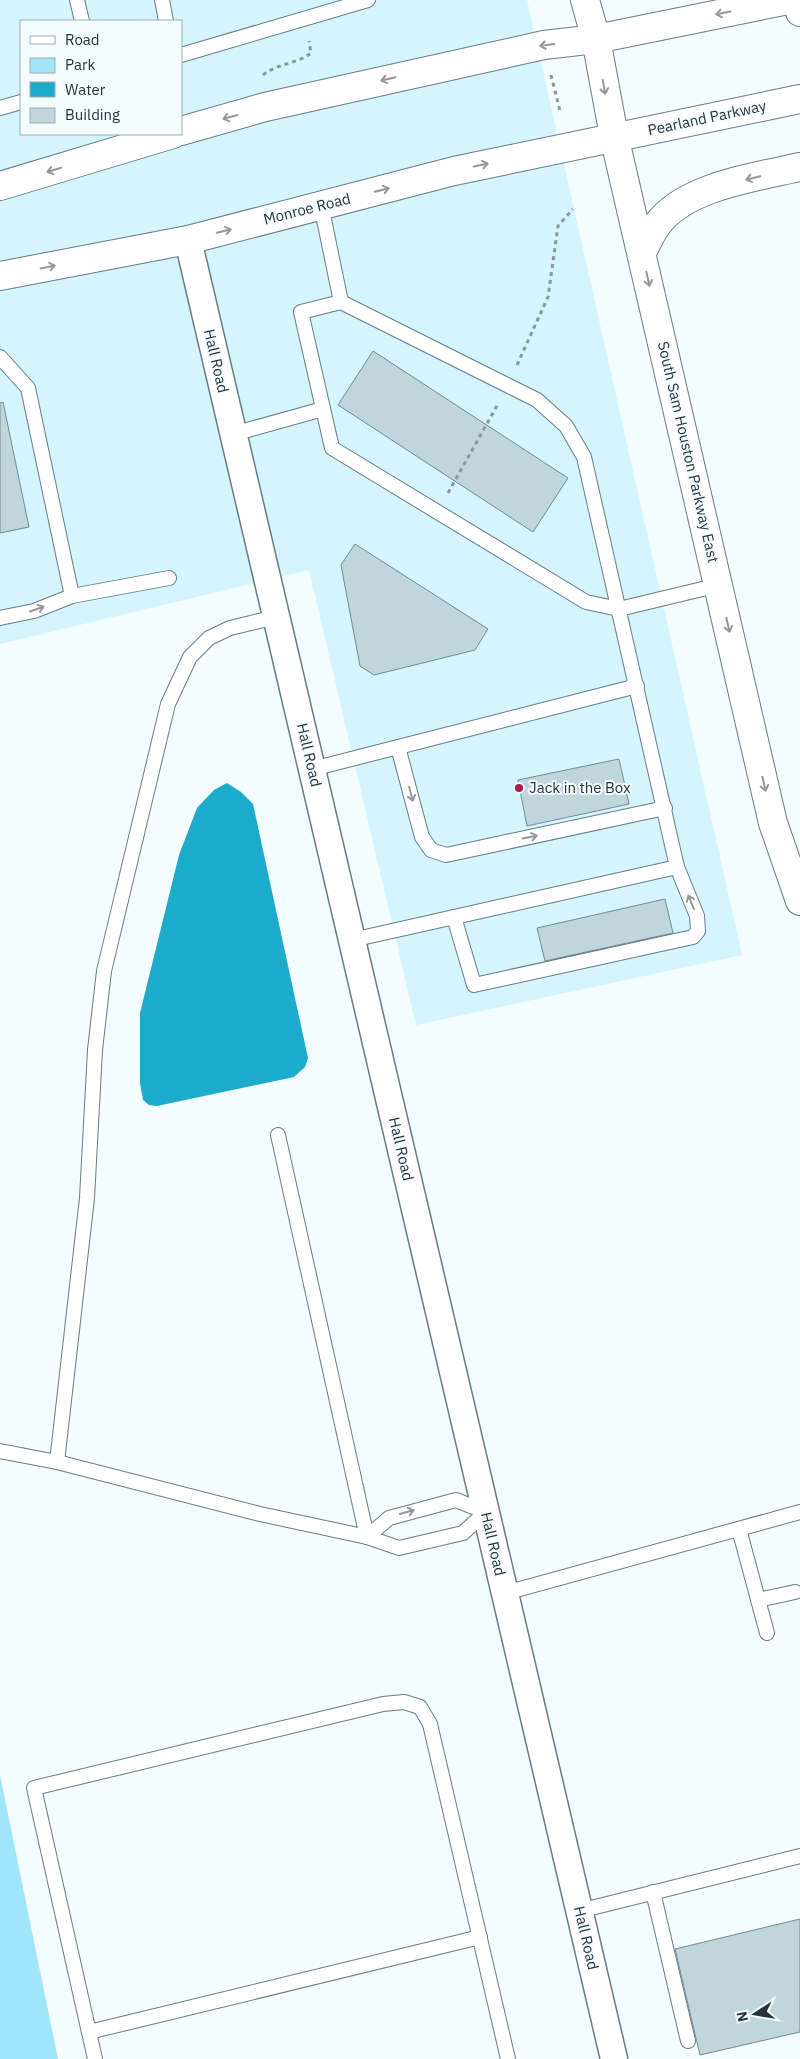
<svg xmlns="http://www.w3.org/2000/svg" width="800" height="2059" viewBox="0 0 800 2059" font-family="'IBM Plex Sans',sans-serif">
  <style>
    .built { fill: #d4f4fe; fill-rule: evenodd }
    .green { fill: #a1e5fa }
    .water { fill: #1cabcb }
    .building { fill: #c0d6dd; stroke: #758990 }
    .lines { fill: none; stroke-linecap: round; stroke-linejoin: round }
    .lane-casing { stroke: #687c83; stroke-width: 16 }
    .street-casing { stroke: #687c83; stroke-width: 29 }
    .secondary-casing { stroke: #687c83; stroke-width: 30 }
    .highway-casing { stroke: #687c83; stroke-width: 30 }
    .path { stroke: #8d9699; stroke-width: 3; stroke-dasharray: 4 4; stroke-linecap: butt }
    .lane { stroke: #fff; stroke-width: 14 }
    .street { stroke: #fff; stroke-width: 26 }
    .secondary { stroke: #fff; stroke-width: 28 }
    .highway { stroke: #fff; stroke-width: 28 }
    .oneway { stroke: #94989a }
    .poi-dot { fill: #ab184a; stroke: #f3fcff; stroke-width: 2 }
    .labels { text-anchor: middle; stroke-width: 4; stroke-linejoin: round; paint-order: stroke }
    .street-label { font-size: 15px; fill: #293235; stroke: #f3fcff }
    .poi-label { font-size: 15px; fill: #293235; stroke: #f3fcff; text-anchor: start }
  </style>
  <rect width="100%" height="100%" fill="#f3fcff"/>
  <path class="built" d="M0,0H527L742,955L416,1025L309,570L0,644ZM21,21H181V134H21Z"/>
  <polygon class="green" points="0,1775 58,2059 0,2059"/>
  <polygon class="water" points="227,783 241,792 253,804 308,1058 305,1067 294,1077 157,1106 149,1105 143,1100 140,1083 140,1013 179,855 197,808 214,790"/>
  <g class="building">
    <polygon points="373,351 568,478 533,532 338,405"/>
    <polygon points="3,402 29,527 0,533 0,403"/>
    <polygon points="355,544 488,629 475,650 374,675 360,666 341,565"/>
    <polygon points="619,759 629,804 527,826 518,780"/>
    <polygon points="665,899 673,933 545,961 537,928"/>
    <polygon points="800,1919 800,2032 700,2055 675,1949"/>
  </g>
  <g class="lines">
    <defs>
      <g id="lane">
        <polyline points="77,0 82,21"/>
        <polyline points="162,0 166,21"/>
        <polyline points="181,55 368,0"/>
        <polyline points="0,108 21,102"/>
        <polyline points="321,205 341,302"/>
        <polyline points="0,357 28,388 72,596"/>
        <polyline points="233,434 323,409"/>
        <polyline points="0,618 34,611 72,596 169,578"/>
        <polyline points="398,747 422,837 431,850 446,855 665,808"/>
        <polyline points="312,769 637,686"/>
        <polyline points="454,917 474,985 693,937 698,931 697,916 677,867 584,457 566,426 537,400 341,302 301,312 332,448 586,602 619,609 719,585"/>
        <polyline points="352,940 677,867"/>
        <polyline points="278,1135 367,1537"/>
        <polyline points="0,1451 57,1462 260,1514 367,1537 399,1548 463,1533 486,1512 456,1500 389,1518 367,1537"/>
        <polyline points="57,1462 87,1198 95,1050 104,971 168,704 190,657 209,638 230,628 276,617"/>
        <polyline points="739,1529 767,1633"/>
        <polyline points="505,1593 800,1512"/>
        <polyline points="758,1600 795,1592"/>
        <polyline points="653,1892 688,2041"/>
        <polyline points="579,1911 800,1856"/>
        <polyline points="89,2032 480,1937"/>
        <polyline points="95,2059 34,1788 383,1704 404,1702 420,1707 430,1724 508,2059"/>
      </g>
      <polyline id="street" points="188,240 614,2059"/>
      <g id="secondary">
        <polyline points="585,0 596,39 614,136 773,823 800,901"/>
        <polyline points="181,131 265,107 544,45 596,39 788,0"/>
        <polyline points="0,186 173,134"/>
        <path d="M642,252C647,243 651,233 657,225C685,186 756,177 800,167"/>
        <polyline points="0,276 188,240 454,171 800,99"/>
      </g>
      <polyline id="highway" points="797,0 800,12"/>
    </defs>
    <use href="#lane" class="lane-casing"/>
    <use href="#street" class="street-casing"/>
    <use href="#secondary" class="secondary-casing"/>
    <use href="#highway" class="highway-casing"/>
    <g class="path">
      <path d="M263,75C278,63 297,64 311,53L309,41"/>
      <polyline points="551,75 560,111"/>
      <polyline points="517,365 548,297 558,226 573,209"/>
      <polyline points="448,493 498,404"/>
    </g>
    <use href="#lane" class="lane"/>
    <use href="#street" class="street"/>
    <use href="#secondary" class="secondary"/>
    <use href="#highway" class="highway"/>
  </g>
  <defs><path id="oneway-shaft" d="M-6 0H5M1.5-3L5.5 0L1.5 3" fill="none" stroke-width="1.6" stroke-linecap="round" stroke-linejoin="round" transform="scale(1.25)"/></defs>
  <g class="oneway">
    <use href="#oneway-shaft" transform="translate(723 13) rotate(169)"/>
    <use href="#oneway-shaft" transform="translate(547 45) rotate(172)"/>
    <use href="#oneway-shaft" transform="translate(388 79) rotate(167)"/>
    <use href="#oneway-shaft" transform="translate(604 87) rotate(80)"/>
    <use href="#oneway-shaft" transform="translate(230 117) rotate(164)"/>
    <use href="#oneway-shaft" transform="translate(481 165) rotate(-12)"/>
    <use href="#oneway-shaft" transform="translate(54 170) rotate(163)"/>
    <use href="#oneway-shaft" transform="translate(753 178) rotate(167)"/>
    <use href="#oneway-shaft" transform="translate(382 190) rotate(-14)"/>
    <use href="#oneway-shaft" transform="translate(224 231) rotate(-14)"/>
    <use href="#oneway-shaft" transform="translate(48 267) rotate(-11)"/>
    <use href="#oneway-shaft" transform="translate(648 279) rotate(77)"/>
    <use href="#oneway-shaft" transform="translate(37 609) rotate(-19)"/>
    <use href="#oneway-shaft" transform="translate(728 625) rotate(77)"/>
    <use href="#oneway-shaft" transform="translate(764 784) rotate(77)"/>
    <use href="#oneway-shaft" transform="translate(411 794) rotate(75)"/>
    <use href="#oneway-shaft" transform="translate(530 837) rotate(-12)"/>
    <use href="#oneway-shaft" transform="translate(691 902) rotate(-112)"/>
    <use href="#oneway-shaft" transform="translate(407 1512) rotate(-16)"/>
  </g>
  <circle class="poi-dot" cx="519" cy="788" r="5"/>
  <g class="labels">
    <g class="street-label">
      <text transform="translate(707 118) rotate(-12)" y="5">Pearland Parkway</text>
      <text transform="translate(307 209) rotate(-14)" y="5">Monroe Road</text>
      <text transform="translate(216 361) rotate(77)" y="5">Hall Road</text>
      <text transform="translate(688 452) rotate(77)" y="5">South Sam Houston Parkway East</text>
      <text transform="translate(309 755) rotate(77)" y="5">Hall Road</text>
      <text transform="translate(401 1149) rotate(77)" y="5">Hall Road</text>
      <text transform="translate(493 1544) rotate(77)" y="5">Hall Road</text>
      <text transform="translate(586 1938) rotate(77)" y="5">Hall Road</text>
    </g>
    <g class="poi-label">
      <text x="529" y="793">Jack in the Box</text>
    </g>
  </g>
  <rect x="20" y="20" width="162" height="115" fill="#f3fcff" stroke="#a2abae"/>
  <rect x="30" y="36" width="25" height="8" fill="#ffffff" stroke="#a2abae"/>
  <text x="65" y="45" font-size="15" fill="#293235">Road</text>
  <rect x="30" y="58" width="25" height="15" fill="#a1e5fa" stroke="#a2abae"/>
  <text x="65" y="70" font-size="15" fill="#293235">Park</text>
  <rect x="30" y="82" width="25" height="15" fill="#1cabcb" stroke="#a2abae"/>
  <text x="65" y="95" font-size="15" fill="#293235">Water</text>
  <rect x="30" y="108" width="25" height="15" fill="#c0d6dd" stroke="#a2abae"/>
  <text x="65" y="120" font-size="15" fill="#293235">Building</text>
  <g transform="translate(755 2014) rotate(258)" stroke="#f3fcff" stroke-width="4" paint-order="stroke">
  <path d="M0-4L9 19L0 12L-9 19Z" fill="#293235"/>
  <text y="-8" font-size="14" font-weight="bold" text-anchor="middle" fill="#293235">N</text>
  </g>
</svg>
